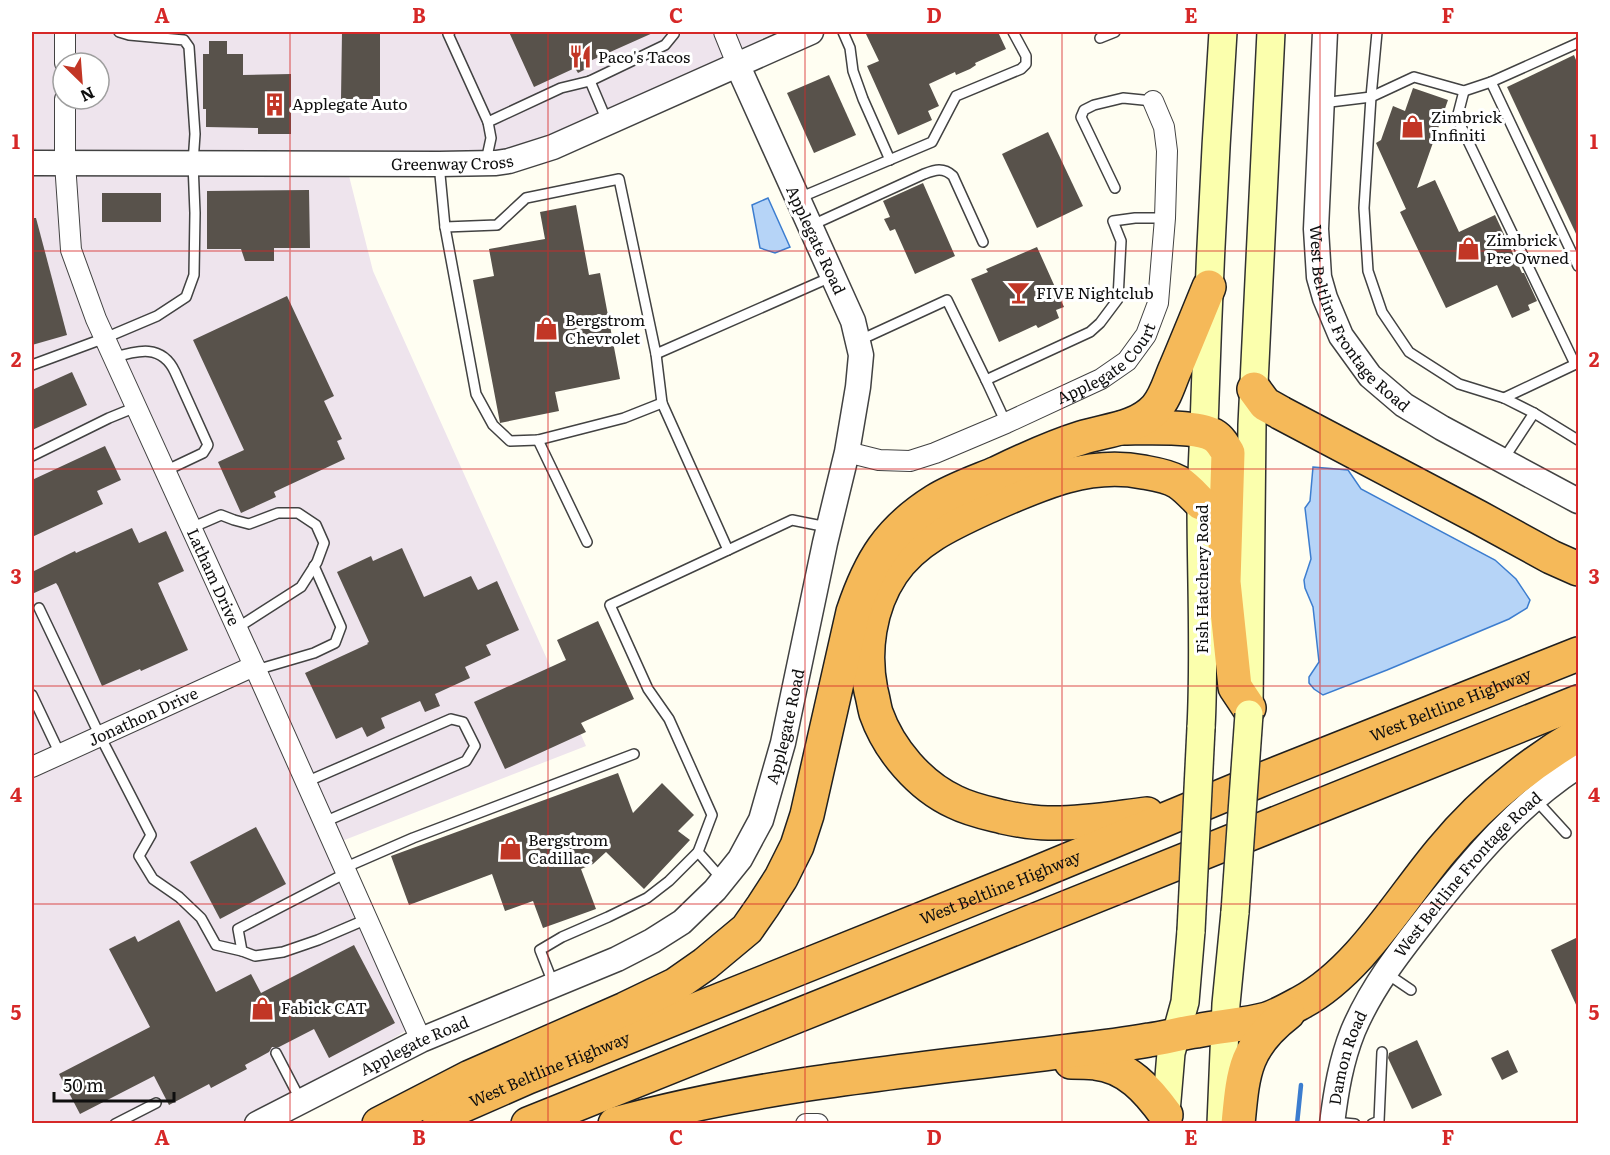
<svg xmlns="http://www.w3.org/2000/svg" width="1610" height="1155" viewBox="0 0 1610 1155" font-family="Literata,serif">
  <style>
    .industrial { fill: #eee4ed; fill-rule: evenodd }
    .water { fill: #b6d4f7; stroke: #3c7dcf; stroke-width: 1.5 }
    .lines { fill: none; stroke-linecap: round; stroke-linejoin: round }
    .stream { stroke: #3c7dcf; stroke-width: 4.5 }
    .building { fill: #58524b }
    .service-casing { stroke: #424242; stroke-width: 12 }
    .minor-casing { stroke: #424242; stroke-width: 22 }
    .tertiary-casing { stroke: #424242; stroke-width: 27 }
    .secondary-casing { stroke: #313131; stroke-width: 30 }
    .motorway-casing { stroke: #202020; stroke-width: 36 }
    .service { stroke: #fff; stroke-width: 9 }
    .minor { stroke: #fff; stroke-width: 20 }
    .tertiary { stroke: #fff; stroke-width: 24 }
    .secondary { stroke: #fbffad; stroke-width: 27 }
    .motorway { stroke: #f5b959; stroke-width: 33 }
    .secondary-bridge-casing { stroke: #313131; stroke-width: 30; stroke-linecap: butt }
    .secondary-bridge { stroke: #fbffad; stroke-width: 27 }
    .grid { fill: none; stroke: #d62828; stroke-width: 1.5; stroke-opacity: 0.55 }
    .labels { text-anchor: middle; stroke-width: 6; stroke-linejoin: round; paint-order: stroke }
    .poi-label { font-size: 16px; fill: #0f0f0f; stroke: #fff; text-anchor: start }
    .street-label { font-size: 16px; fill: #0f0f0f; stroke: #fff }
    .neatline { fill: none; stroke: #d62828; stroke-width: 2 }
    .grid-label { font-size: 20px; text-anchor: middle; font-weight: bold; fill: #d62828 }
  </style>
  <rect width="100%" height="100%" fill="#fffef2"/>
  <path class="industrial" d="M32,32H777L761,39L737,64L553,147L346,164L373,271L586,746L324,848L407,1030L255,1123H32ZM63,63H99V99H63Z"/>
  <g class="water">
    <polygon points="768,198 790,247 775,253 760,248 752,205"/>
    <polygon points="1313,467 1348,470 1361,489 1495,560 1516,579 1530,600 1527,608 1509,619 1387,670 1323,695 1314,689 1309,683 1309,677 1319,662 1313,607 1305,588 1304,580 1311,559 1305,508 1310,501"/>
  </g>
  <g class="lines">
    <polyline class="stream" points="1297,1124 1301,1085"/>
  </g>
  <g class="building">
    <polygon points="342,32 380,32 380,96 373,96 373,99 341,99"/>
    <polygon points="509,32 655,32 590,61 592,66 578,73 575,68 534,87"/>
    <polygon points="865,32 998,32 1006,49 975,63 976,65 970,69 956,75 955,72 929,84 939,106 928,111 932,120 898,135 867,66 879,61"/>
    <polygon points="209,41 227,41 227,54 243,54 243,75 291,74 291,134 258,134 258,128 206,127 206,109 203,109 203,54 209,54"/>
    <polygon points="1574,55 1578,65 1578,238 1507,87"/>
    <polygon points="829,75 856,135 814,153 787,93"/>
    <polygon points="1413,88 1448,100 1417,188 1435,180 1459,232 1495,215 1522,273 1524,273 1537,301 1528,305 1530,310 1512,318 1497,285 1446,308 1400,212 1406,209 1376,143 1381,140 1393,106 1405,111"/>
    <polygon points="1048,132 1083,206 1037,228 1002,154"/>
    <polygon points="923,183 955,256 915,274 895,229 890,231 884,219 890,217 883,201"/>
    <polygon points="309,190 310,248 274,248 274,261 245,261 241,249 207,249 207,191"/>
    <rect x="102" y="193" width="59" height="29"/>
    <polygon points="576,205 589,275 600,273 620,379 555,392 559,411 500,423 473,280 494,276 489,249 545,239 540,212"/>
    <polygon points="32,218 36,218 67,335 32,345"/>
    <polygon points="1037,247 1064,307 1056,310 1059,318 1038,328 1036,325 999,342 971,279 988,272 986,269"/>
    <polygon points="287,296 334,396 324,401 342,439 337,441 345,459 274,492 276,497 241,513 218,462 244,450 193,340"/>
    <polygon points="72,372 87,405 32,430 32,390"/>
    <polygon points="105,446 121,480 97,491 103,504 32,537 32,480"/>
    <polygon points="132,528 139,543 166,531 184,571 158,583 188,650 141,671 140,669 102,686 58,586 56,583 32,594 32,572 75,551 76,553"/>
    <polygon points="402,548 424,597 471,576 478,590 497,581 519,630 486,645 491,655 465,667 470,678 435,694 440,706 425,712 420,701 381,718 385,728 367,737 362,727 336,739 305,673 368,644 367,643 369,642 337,572 371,556 373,561"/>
    <polygon points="598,621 634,699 581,723 586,732 505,769 474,702 566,660 557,640"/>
    <polygon points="618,773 633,813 662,783 694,815 678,831 690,840 644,889 606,852 593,864 581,869 596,909 543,928 533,901 505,911 492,874 409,905 391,856"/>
    <polygon points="256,827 286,884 220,919 190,862"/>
    <polygon points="179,920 216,992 251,974 261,993 354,945 395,1023 329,1058 314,1029 279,1047 272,1047 269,1052 245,1065 247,1069 211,1088 209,1084 169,1105 154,1076 80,1114 59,1074 150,1027 109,949 135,936 138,942"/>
    <polygon points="1578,937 1578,1009 1551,950"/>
    <polygon points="1417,1040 1442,1095 1412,1109 1388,1058 1389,1053"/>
    <polygon points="1508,1050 1518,1072 1502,1080 1491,1058"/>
  </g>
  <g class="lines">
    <defs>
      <g id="service">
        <polyline points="450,32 448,34 488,122"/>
        <polyline points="843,32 850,48 853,71 863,99 890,160"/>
        <polyline points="1377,32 1371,97 1364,208 1368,271 1382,312 1409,352 1459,384 1504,398 1534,413 1578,440"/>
        <polyline points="1100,38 1115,32"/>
        <polyline points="590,81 665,45 674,34 673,32"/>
        <polyline points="1491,82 1578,266"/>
        <polyline points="1464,91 1457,118 1575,364"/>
        <polyline points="1322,103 1371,97 1414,77 1464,91 1491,82 1578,43"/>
        <polyline points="486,161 491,138 488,122 561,88 590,81 607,121"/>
        <polyline points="439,164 445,227 497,225 526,198 619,179 656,354 831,277"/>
        <polyline points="1115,188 1081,117 1084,110 1094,105 1123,98 1153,101"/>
        <polyline points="799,198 932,142 956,96 1021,69 1026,64 1026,56 1013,32"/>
        <path d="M810,226L924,174C935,170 943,167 953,176L983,242"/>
        <polyline points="445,227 476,394 493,425 510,441 538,440 624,418 662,403"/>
        <polyline points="858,341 947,300 986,380"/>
        <polyline points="656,354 662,403 728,550 792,520 827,527"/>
        <path d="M113,358C138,350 162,344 175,372L208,445L203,453L165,471"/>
        <polyline points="32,365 105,338 157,316 186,297 194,275 195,213 193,163 195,134 189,47 184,40 129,35 119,32"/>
        <polyline points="1504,398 1578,363"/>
        <polyline points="1006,423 986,380 1090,332 1100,323 1118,299 1121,241 1113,221 1135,218 1165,218"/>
        <polyline points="538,440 587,542"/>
        <polyline points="32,456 109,418 136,407"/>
        <polyline points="1503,460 1534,413"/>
        <polyline points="191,528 221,515 234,520 249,524 278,513 298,513 316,525 324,543 317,562 301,587 237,628"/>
        <polyline points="39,608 100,736 151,835 139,856 153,879 179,897 201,918 216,945 242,951"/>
        <polyline points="256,670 314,653 335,643 341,627 314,566"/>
        <polyline points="32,695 60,754"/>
        <polyline points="306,782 451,719 463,722 475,746 466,761 324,822"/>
        <polyline points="1535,799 1566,833"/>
        <polyline points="344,868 413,838 634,754"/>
        <polyline points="346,873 238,929 242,951 255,956 283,952 318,940 367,919"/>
        <polyline points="721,878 698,852 712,815 669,719 648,689 610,605 728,550"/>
        <polyline points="1386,973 1411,990"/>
        <polyline points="553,983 540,950 562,937 608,917 647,898 669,881 698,852"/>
        <polyline points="276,1053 301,1101"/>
        <polyline points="1334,1122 1355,1124"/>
        <polyline points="115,1124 156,1103"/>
        <polyline points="1372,1124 1379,1121 1382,1052"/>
      </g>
      <g id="minor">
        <polyline points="65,32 65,63"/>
        <polyline points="724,32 737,64"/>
        <path id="s1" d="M65,99V163L71,250L96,319L256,670L421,1040"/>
        <path id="s2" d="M847,452L879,460L910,461L935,453L1006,423L1101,379L1127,361L1146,335L1158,303L1165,218L1167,151L1164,127L1153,101"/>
        <path id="s3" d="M32,767L254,666"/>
        <polyline points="806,1124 818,1124"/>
      </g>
      <g id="tertiary">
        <path id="s4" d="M1325,32L1316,229L1319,277L1325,298L1341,336L1370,376L1404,405L1442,428L1578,501"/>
        <path id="s5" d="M32,163L439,164L496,163L509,161L553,147L811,32"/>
        <path id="s6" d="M257,1124L421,1040L617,959L652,941L682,922L715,890L740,859L761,820L783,743L825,543L847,452L858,387L861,355L853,321L737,64"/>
        <path id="s7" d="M1332,1124C1336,1091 1341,1061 1353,1031C1372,986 1401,950 1430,913C1475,856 1517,806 1578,766"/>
      </g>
      <g id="secondary">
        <polyline points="1249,706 1252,425 1271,32"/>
        <path d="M1201,728C1205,653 1201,577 1201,502C1202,467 1204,433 1205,398C1209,276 1215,153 1223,32"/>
        <polyline points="1165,1124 1171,1053 1185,1002 1191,931"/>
        <polyline points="1221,1124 1226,1004 1235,912"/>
      </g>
      <g id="motorway">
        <polyline points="1254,389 1265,404 1281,413 1478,517 1551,557 1578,569"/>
        <path d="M1122,428C1144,428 1195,425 1213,435C1220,439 1224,446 1228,453L1224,582L1235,687L1249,708"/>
        <path d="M1147,814C1114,818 1081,824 1048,823C1033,823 1017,820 1003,817C987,813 971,810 955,802C920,786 889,750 876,713C874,706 873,698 871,691C863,652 869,607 892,573C914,540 952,523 987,507C1037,485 1087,461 1143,472C1154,474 1168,476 1178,482C1186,487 1194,496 1201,503"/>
        <path d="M1071,1062C1079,1062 1087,1062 1095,1063C1127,1066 1148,1090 1166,1115"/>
        <path id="s8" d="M439,1116L528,1077L1024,878L1258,781L1578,654"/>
        <path d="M379,1124L470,1077L625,1009L675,985L705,964L747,929L763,906L781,878L797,846L807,815L853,612C870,561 889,530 935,501C952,490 978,481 997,473C1024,460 1052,447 1081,438C1106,430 1137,429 1156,408C1166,397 1170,380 1176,367C1187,341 1198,314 1209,287"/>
        <polyline points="528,1124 1578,702"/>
        <path d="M615,1124C762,1083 917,1070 1068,1051C1095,1048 1122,1045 1149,1040C1165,1038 1181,1033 1197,1031C1220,1026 1245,1025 1267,1019C1279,1015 1291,1008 1302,1002C1359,971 1400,900 1441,851C1479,805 1527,765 1578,735"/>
        <path d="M1238,1124C1243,1072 1244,1047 1288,1013"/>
      </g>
    </defs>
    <use href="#service" class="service-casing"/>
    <use href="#minor" class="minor-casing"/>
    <use href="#tertiary" class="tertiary-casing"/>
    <use href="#secondary" class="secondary-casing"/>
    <use href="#motorway" class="motorway-casing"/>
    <use href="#service" class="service"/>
    <use href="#minor" class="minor"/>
    <use href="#tertiary" class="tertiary"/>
    <use href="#secondary" class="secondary"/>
    <use href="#motorway" class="motorway"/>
    <defs>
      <g id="secondary-bridge">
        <polyline points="1235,912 1249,714"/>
        <polyline points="1191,931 1201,728"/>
      </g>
    </defs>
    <use href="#secondary-bridge" class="secondary-bridge-casing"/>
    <use href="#secondary-bridge" class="secondary-bridge"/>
  </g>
  <path class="grid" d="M290,32V1124M548,32V1124M805,32V1124M1062,32V1124M1320,32V1124M32,251H1578M32,469H1578M32,686H1578M32,904H1578"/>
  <defs>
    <symbol id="restaurant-bare" viewBox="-9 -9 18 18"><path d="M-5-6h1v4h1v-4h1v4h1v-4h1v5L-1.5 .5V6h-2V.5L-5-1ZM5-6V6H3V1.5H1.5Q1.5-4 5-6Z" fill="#c23625" stroke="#fff" stroke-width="2.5" paint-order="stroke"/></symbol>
    <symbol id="building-bare" viewBox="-9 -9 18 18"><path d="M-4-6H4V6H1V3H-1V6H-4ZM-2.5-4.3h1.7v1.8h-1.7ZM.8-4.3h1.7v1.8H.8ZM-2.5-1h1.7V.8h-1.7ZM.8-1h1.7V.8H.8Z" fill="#c23625" stroke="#fff" stroke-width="2.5" paint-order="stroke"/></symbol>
    <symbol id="shop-bare" viewBox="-9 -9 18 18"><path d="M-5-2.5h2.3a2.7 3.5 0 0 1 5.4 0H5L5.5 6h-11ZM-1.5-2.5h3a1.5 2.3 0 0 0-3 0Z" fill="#c23625" stroke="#fff" stroke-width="2.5" paint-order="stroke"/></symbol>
    <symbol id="bar-bare" viewBox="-9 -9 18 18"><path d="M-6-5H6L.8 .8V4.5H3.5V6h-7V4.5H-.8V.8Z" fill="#c23625" stroke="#fff" stroke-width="2.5" paint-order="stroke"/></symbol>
  </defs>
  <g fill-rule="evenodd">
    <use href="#restaurant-bare" x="564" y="40" width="33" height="33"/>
    <use href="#building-bare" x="258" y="88" width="33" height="33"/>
    <use href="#shop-bare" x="1396" y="110" width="33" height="33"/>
    <use href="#shop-bare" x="1452" y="232" width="33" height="33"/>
    <use href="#bar-bare" x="1002" y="276" width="33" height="33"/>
    <use href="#shop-bare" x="530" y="312" width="33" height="33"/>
    <use href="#shop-bare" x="494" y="832" width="33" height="33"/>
    <use href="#shop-bare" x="246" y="992" width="33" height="33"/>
  </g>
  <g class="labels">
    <g class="poi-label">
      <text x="598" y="63">Paco's Tacos</text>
      <text x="292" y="110">Applegate Auto</text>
      <text x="1431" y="123">Zimbrick<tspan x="1431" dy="18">Infiniti</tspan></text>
      <text x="1486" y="246">Zimbrick<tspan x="1486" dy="18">Pre Owned</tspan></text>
      <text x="1036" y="299">FIVE Nightclub</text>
      <text x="565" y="326">Bergstrom<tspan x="565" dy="18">Chevrolet</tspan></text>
      <text x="528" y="846">Bergstrom<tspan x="528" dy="18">Cadillac</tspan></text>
      <text x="281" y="1014">Fabick CAT</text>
    </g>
    <g class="street-label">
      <text dy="6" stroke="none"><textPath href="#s5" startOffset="420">Greenway Cross</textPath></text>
      <text transform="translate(816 240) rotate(65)" y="6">Applegate Road</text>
      <text dy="6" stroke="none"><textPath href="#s4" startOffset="300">West Beltline Frontage Road</textPath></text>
      <text dy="6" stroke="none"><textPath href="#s2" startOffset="286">Applegate Court</textPath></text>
      <text dy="6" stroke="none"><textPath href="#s1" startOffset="508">Latham Drive</textPath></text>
      <text transform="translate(1202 579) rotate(-90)" y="6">Fish Hatchery Road</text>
      <text dy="6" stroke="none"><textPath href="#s8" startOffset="1092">West Beltline Highway</textPath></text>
      <text dy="6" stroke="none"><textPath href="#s3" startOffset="122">Jonathon Drive</textPath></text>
      <text dy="6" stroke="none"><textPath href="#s6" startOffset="698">Applegate Road</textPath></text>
      <text dy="6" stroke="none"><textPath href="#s7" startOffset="291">West Beltline Frontage Road</textPath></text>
      <text dy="6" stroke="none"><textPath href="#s8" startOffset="606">West Beltline Highway</textPath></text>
      <text dy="6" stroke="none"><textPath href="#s6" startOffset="176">Applegate Road</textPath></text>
      <text dy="6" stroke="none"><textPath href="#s7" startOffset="68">Damon Road</textPath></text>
      <text dy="6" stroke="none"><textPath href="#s8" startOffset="120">West Beltline Highway</textPath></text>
    </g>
  </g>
  <rect width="1610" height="1155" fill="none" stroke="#ffffff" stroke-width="66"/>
  <g transform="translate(81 81) rotate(155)"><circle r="28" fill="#ffffff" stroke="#9f9f9f" stroke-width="1.5"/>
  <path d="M0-4.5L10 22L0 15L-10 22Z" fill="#c23625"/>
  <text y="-9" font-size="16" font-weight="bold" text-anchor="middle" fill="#0f0f0f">N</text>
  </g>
  <path d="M54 1092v9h120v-9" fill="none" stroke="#0f0f0f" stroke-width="3"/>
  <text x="63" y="1092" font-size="18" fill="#0f0f0f" stroke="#ffffff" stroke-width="4.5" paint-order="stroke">50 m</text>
  <rect x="33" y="33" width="1544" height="1089" class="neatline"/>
  <g class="grid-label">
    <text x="162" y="23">A</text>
    <text x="419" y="23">B</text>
    <text x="676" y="23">C</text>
    <text x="934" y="23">D</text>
    <text x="1191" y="23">E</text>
    <text x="1448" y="23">F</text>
    <text x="16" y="149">1</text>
    <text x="1594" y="149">1</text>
    <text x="16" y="367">2</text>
    <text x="1594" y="367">2</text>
    <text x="16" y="584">3</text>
    <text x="1594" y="584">3</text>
    <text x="16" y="802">4</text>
    <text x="1594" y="802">4</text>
    <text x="16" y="1020">5</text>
    <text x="1594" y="1020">5</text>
    <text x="162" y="1145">A</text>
    <text x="419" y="1145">B</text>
    <text x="676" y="1145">C</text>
    <text x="934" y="1145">D</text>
    <text x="1191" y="1145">E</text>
    <text x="1448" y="1145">F</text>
  </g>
</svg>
